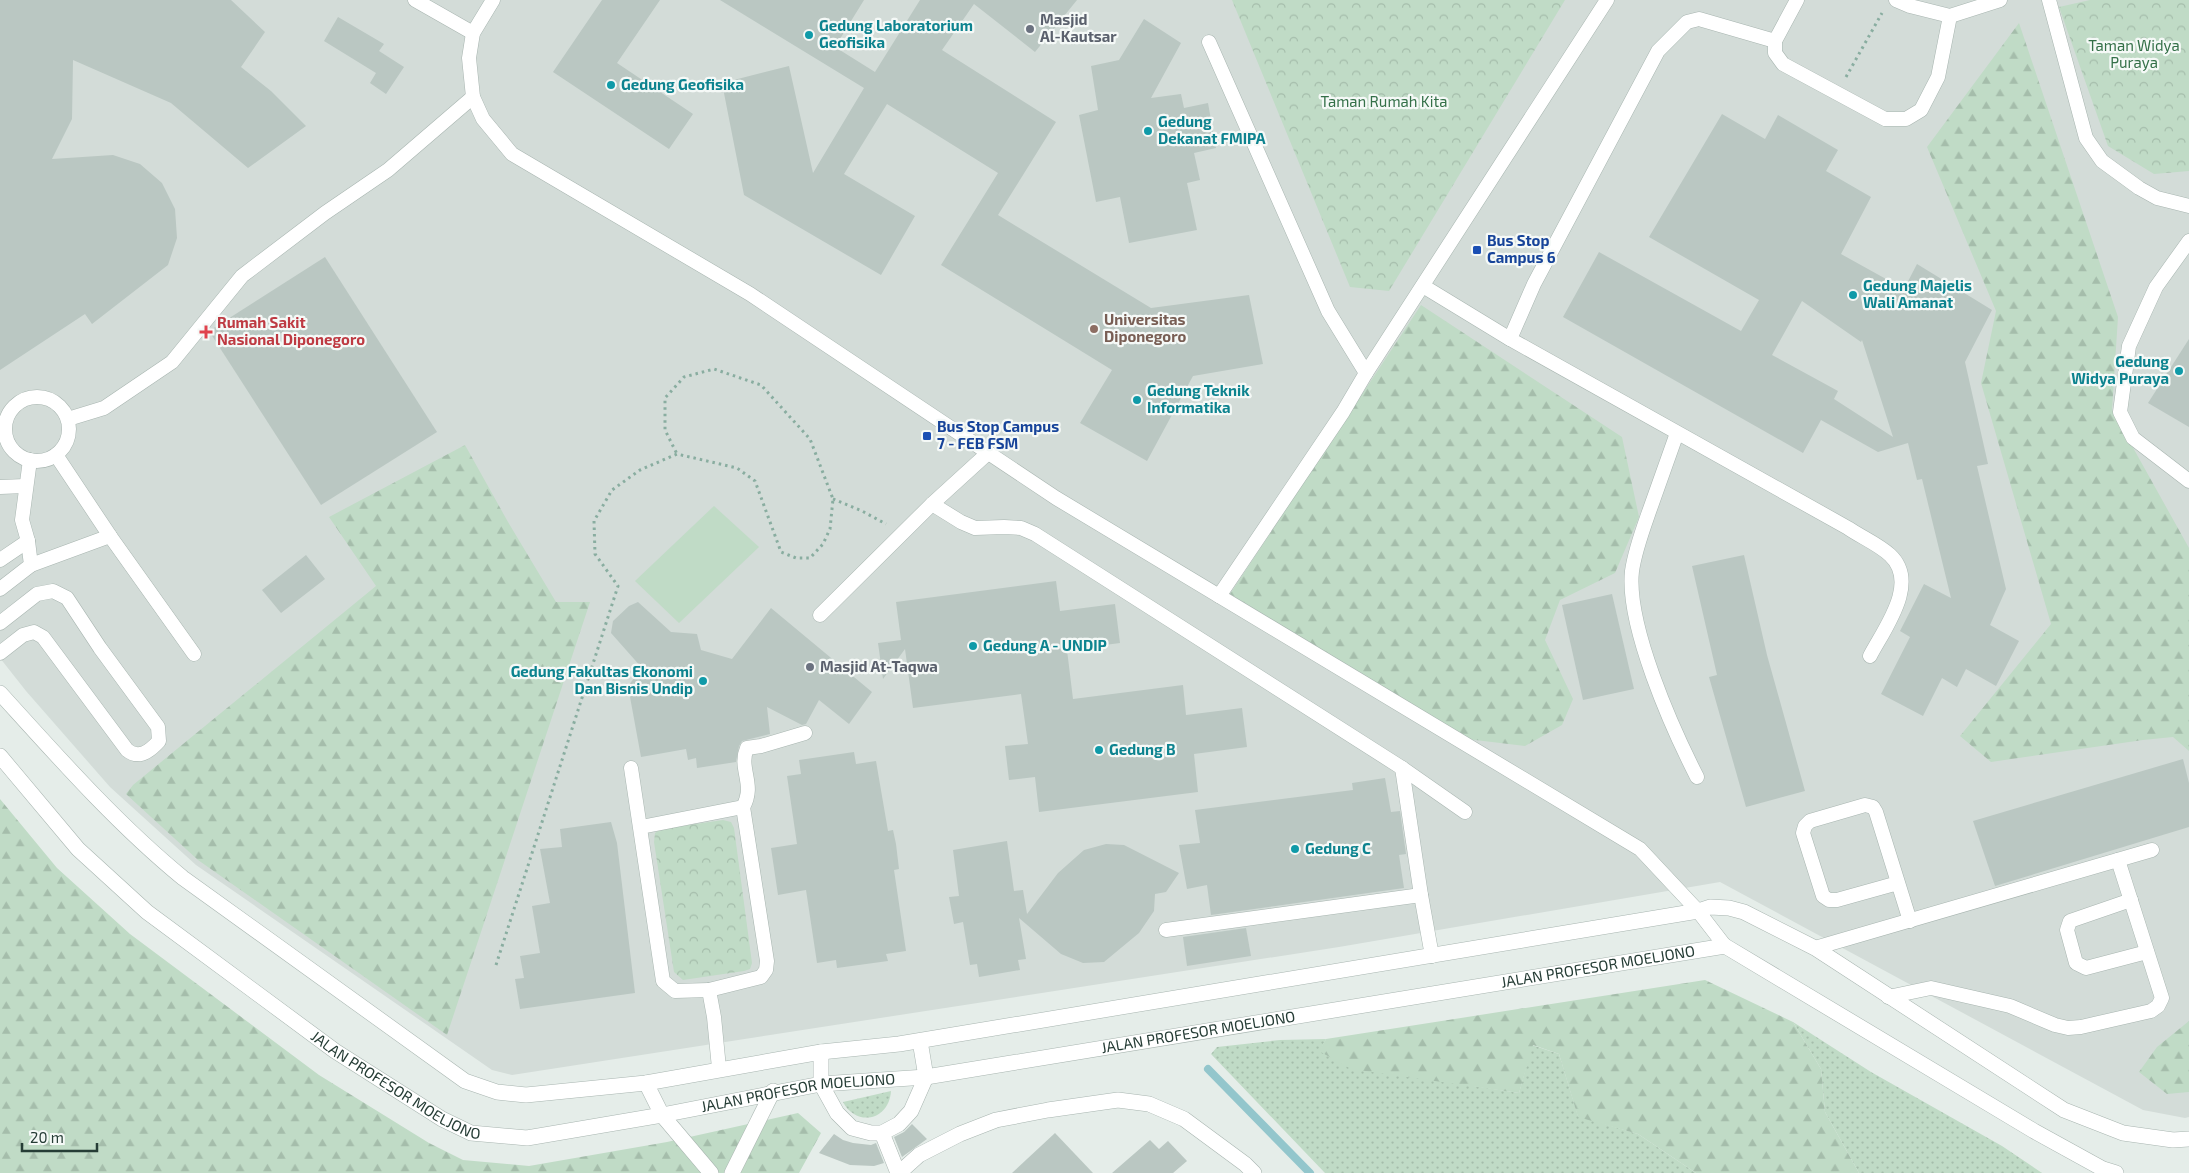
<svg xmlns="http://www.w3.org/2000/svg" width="2189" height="1173" viewBox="0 0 2189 1173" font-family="'Exo 2',sans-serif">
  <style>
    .built { fill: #d3dcd8 }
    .grass { fill: url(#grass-dots) }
    .forest { fill: url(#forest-firs) }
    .park { fill: url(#park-crowns) }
    .garden { fill: #c0dbc6 }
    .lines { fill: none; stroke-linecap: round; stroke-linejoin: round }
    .stream { stroke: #93c6cc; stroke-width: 8 }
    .building { fill: #bac7c2; fill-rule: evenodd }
    .service-casing { stroke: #a8b5b0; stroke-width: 15 }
    .minor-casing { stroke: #a8b5b0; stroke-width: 16 }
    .tertiary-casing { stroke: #a8b5b0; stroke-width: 16 }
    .path { stroke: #89ada0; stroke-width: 3; stroke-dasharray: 2.5 4; stroke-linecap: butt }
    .service { stroke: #fff; stroke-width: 14 }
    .minor { stroke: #fff; stroke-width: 15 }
    .tertiary { stroke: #fff; stroke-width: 15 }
    .worship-dot { fill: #6b7280; stroke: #f5f9f7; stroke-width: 2 }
    .culture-dot { fill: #0f9aa8; stroke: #f5f9f7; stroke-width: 2 }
    .transit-dot { fill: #1a4fb4; stroke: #f5f9f7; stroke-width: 2 }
    .education-dot { fill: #8d6e63; stroke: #f5f9f7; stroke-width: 2 }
    .health-dot { fill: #e0444e; stroke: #f5f9f7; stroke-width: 2 }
    .labels { text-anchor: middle; stroke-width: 4.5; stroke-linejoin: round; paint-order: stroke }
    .worship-label { font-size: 15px; font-weight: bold; fill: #5b616d; stroke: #f5f9f7; text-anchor: start }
    .culture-label { font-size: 15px; font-weight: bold; fill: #0d838f; stroke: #f5f9f7; text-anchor: start }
    .park-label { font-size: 15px; fill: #347048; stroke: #f5f9f7 }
    .transit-label { font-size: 15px; font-weight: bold; fill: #164399; stroke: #f5f9f7; text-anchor: start }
    .education-label { font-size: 15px; font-weight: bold; fill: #785e54; stroke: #f5f9f7; text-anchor: start }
    .health-label { font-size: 15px; font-weight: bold; fill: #be3a42; stroke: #f5f9f7; text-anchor: start }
    .street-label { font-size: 15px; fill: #263d36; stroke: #f5f9f7 }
  </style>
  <defs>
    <pattern id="grass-dots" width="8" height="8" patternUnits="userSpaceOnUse" patternTransform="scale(1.25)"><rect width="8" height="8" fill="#c0dbc6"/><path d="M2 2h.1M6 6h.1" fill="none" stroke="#a5bdab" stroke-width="1.8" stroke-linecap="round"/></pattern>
    <pattern id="forest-firs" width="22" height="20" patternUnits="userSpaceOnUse" patternTransform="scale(1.25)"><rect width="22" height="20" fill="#c0dbc6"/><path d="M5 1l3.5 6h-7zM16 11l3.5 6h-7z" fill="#a5bdab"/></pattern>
    <pattern id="park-crowns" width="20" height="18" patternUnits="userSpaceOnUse" patternTransform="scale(1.25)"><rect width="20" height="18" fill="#c0dbc6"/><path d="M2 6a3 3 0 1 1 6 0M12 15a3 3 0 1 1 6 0" fill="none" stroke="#a5bdab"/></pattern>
  </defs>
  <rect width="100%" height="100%" fill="#e5ede9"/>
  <polygon class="built" points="0,0 2189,0 2189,1117 2185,1118 2143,1110 1720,882 1339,947 512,1075 492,1070 196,865 110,787 26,691 0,658"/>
  <g class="grass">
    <polygon points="1793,1022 1871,1072 2002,1146 2042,1173 1859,1173 1825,1112 1821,1069"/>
    <polygon points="1326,1039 1320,1051 1448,1082 1519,1093 1532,1045 1559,1054 1578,1116 1638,1134 1696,1173 1325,1173 1211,1054 1217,1047 1280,1040"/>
    <path d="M891,1091C889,1121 856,1127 843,1102Z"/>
  </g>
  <g class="forest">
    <polygon points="2019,23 2118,317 2112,410 2189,548 2189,751 2173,737 2143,740 1991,762 1960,736 2051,624 1981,383 1996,311 1927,147"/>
    <polygon points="1421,305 1622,437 1639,517 1615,573 1560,600 1545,640 1573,699 1562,725 1525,746 1467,739 1230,594"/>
    <polygon points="465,445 508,522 556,602 590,602 447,1035 198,860 126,794 133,785 376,586 329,517"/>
    <polygon points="0,799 57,868 130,934 319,1075 429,1143 463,1160 529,1166 667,1142 798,1113 821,1133 799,1173 0,1173"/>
    <polygon points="1705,980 1793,1022 1821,1069 1825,1112 1859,1173 1696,1173 1638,1134 1578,1117 1559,1054 1533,1045 1519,1093 1351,1069 1319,1051 1326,1039"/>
    <polygon points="2189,1021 2189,1092 2167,1094 2139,1072 2157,1047"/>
  </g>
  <g class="park">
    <polygon points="1232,0 1565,0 1389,291 1350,287"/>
    <polygon points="2090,0 2189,0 2189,171 2154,174 2108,146 2059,7"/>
    <polygon points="723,820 731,822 734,828 752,963 750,969 744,971 683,980 674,972 654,842 655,833 661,829"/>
  </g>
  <polygon class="garden" points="714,506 759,547 679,623 635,581"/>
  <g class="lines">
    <polyline class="stream" points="1208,1069 1310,1173"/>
  </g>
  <g class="building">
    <polygon points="0,0 231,0 265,32 241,67 271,91 306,126 248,168 171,103 73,60 72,119 52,159 113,155 140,164 162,183 175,209 177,238 168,265 92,324 85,314 0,370"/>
    <polygon points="602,0 660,0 617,63 693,114 669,149 553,72"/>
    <polygon points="720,0 864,0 835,47 875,72 920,0 1077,0 1035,52 974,4 942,50 1056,122 998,215 1151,308 1249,295 1263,364 1193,376 1147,461 1080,423 1112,370 941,265 998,173 887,104 844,174 915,216 881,275 744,195 722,83 789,66 813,173 864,88"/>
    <polygon points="338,17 384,44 379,51 404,67 386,94 370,83 376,73 324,41"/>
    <polygon points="1144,19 1181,43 1151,98 1181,94 1184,108 1208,103 1216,148 1194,153 1200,180 1187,183 1197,230 1129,243 1120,197 1096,202 1079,115 1098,110 1091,66 1119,60"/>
    <path d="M1722,114L1765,139L1778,115L1838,150L1826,171L1871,197L1841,254L1904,289L1917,264L1992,310L1965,362L1988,464L1977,466L2006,589L1990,625L2019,641L1996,686L1966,669L1957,687L1942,678L1923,716L1881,694L1910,637L1900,631L1924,584L1951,598L1922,479L1917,480L1908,443L1878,452L1821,420L1803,453L1563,317L1599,252L1741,331L1759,300L1649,237ZM1802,301L1861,342L1862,340L1893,437L1834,399L1838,391L1772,355Z"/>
    <polygon points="325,257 437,432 321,505 209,331"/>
    <polygon points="2189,339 2189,427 2148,403"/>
    <polygon points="306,555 325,579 281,613 262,590"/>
    <polygon points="1744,555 1767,655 1805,791 1746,807 1709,677 1717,675 1692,566"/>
    <polygon points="1056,581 1060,611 1115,604 1120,643 1067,650 1073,699 1183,685 1186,715 1242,708 1247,747 1194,754 1198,792 1039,812 1035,777 1009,780 1005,746 1028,744 1021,694 913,708 905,649 883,679 878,643 901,640 896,602"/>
    <polygon points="1612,594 1634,689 1583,700 1562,605"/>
    <polygon points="638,602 671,632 697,634 701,650 732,659 771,608 872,692 849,724 819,700 806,724 802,725 767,707 770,734 742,741 739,746 736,762 697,768 696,758 688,760 686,749 641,757 628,686 642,668 611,633 613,621 629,606"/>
    <polygon points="854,752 856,764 876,761 888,831 893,830 896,844 899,869 894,870 906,951 886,954 888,961 837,968 836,960 817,963 806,890 778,895 771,848 797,844 787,776 801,774 799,760"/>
    <polygon points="2183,759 2189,783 2189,827 1995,886 1973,821"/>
    <polygon points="1385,778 1391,812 1400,811 1406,854 1399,855 1404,888 1211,915 1207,885 1187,889 1179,845 1200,843 1195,810 1353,790 1352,783"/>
    <polygon points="611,822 617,843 635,993 520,1009 515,979 524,978 520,956 540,953 532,906 550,903 540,849 562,847 560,829"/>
    <polygon points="1007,841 1014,891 1023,890 1027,914 1058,873 1084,850 1106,844 1124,845 1179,873 1166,892 1155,894 1154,911 1139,933 1104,962 1083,963 1061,954 1019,918 1026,959 1018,960 1020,970 979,977 977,964 970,965 963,922 954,924 949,897 959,896 953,850"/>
    <polygon points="1246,928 1251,956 1187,966 1183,937"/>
    <polygon points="912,1124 927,1139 902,1157 894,1137 904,1132"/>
    <polygon points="1055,1133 1093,1173 1012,1173"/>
    <polygon points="834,1134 843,1140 853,1143 871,1145 876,1143 884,1163 874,1166 850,1165 819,1153"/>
    <polygon points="1150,1140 1159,1149 1168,1141 1187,1161 1173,1173 1112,1173"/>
  </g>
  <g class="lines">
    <defs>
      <g id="service">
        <polyline points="415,0 473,33"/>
        <polyline points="493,0 473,33 469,58 473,97 483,119 512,154 750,294 1056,498 1640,849 1698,911 1725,946"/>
        <polyline points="1797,0 1775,41 1775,53 1783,64 1885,119 1906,119 1921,110 1938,77 1950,16"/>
        <polyline points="1896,0 1910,6 1950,16 2000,0"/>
        <polyline points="2049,0 2086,138 2102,161 2139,188 2157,198 2189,206"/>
        <path d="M1775,41L1699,19L1687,22L1658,51L1534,284L1510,339L1848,528C1861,537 1878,544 1890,555C1920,583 1884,629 1870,656"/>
        <polyline points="1209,42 1328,311 1366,373"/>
        <polyline points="2189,241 2156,287 2129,346 2120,412 2133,438 2189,481"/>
        <polyline points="1423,286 1510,339"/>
        <circle cx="37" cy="429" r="32"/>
        <polyline points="68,419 104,408 172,362 242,276 325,213 388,170 473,97"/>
        <path d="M1677,433C1668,458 1659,483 1650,509C1643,529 1635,550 1632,571C1626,625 1672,728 1697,777"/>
        <polyline points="56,455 110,536 194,654"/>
        <polyline points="0,487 25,486"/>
        <polyline points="932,504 961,522 975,528 1004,527 1021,528 1035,534 1402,768 1465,812"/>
        <polyline points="0,560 28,541"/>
        <polyline points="31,565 110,536"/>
        <polyline points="0,589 31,565 28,541 22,520 30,460"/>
        <polyline points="1219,596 1343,412 1366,373 1607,0"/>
        <polyline points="820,615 932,504 988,453"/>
        <path d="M0,623L37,594L53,591L67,598L100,648L158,727L159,741C150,751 139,760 127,750L43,637L34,632L23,635L0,653"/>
        <polyline points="631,768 663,981 675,991 709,990 714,1017 719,1068"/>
        <path d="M641,827L743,807C756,784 738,769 747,748L761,746L805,733"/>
        <polyline points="1898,883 1837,900 1829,900 1823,896 1803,833 1805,826 1810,821 1865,805 1873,807 1876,812 1910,921"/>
        <polyline points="1421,895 1432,956"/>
        <polyline points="2131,900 2070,921 2067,930 2076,963 2086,968 2147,952"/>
        <polyline points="1166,930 1421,895 1402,768"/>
        <polyline points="1815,948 2152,850"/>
        <polyline points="709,990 761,977 766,970 767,961 743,807"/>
        <polyline points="1888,997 1931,988 2010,1006 2055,1025 2068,1028 2081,1027 2151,1011 2158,1006 2162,998 2118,860"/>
      </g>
      <g id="minor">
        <polyline points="821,1052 821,1084 837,1113 852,1128 871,1133 882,1133 899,1124 911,1111 926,1077 920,1041"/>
        <polyline points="662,1115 711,1173"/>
        <polyline points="882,1133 898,1173"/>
        <polyline points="732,1173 773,1091"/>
        <polyline points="899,1173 919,1155 960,1134 996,1120 1048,1110 1118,1100 1149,1104 1184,1119 1245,1164 1254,1173"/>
      </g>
      <g id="tertiary">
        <path d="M0,693C58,757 116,823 183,878L465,1081L497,1092L526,1095L646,1083L821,1052L899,1044L1698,911L1710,907L1729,908L1744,912L1815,948L2064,1110L2123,1133L2173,1140L2189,1139"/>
        <path id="s1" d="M0,756L78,849L147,912L335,1051L442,1119L471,1133L527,1138L662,1115L821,1084L926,1077L1725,946L2034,1131L2103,1169L2116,1173"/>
        <polyline points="646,1083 662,1115"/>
      </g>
    </defs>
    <use href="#service" class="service-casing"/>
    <use href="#minor" class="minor-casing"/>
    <use href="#tertiary" class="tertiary-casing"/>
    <g class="path">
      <polyline points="1846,77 1882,13"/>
      <polyline points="833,499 862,511 886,524"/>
      <polyline points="496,965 618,586 595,554 594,521 612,490 640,470 677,454 737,468 755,481 781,552 796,558 810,558 823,544 830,529 833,499 810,439 761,385 714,369 684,377 665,398 665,430 677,454"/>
    </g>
    <use href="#service" class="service"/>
    <use href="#minor" class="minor"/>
    <use href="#tertiary" class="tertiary"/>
  </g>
  <g class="worship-dot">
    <circle cx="1030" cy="29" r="5"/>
    <circle cx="810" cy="667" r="5"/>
  </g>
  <g class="culture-dot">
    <circle cx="809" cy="35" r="5"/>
    <circle cx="611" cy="85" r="5"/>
    <circle cx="1148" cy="131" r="5"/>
    <circle cx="1853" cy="295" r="5"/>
    <circle cx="2179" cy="371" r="5"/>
    <circle cx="1137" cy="400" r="5"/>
    <circle cx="973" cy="646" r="5"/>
    <circle cx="703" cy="681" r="5"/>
    <circle cx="1099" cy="750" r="5"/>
    <circle cx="1295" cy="849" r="5"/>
  </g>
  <g class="transit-dot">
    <rect x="1472" y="245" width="10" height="10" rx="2.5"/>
    <rect x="922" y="431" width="10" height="10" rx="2.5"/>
  </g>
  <circle class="education-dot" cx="1094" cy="329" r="5"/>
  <path class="health-dot" d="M203.5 324.5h5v5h5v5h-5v5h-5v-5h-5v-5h5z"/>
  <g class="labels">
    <g class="worship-label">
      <text x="1040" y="25">Masjid<tspan x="1040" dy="17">Al-Kautsar</tspan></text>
      <text x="820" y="672">Masjid At-Taqwa</text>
    </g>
    <g class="culture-label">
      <text x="819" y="31">Gedung Laboratorium<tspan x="819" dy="17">Geofisika</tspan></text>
      <text x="621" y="90">Gedung Geofisika</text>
      <text x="1158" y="127">Gedung<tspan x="1158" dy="17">Dekanat FMIPA</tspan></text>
      <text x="1863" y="291">Gedung Majelis<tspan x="1863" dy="17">Wali Amanat</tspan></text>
      <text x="2169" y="367" text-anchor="end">Gedung<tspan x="2169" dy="17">Widya Puraya</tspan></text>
      <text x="1147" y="396">Gedung Teknik<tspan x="1147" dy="17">Informatika</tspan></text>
      <text x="983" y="651">Gedung A - UNDIP</text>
      <text x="693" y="677" text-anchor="end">Gedung Fakultas Ekonomi<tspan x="693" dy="17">Dan Bisnis Undip</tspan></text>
      <text x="1109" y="755">Gedung B</text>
      <text x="1305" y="854">Gedung C</text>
    </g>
    <g class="park-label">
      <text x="2134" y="51">Taman Widya<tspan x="2134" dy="17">Puraya</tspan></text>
      <text x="1384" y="107">Taman Rumah Kita</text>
    </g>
    <g class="transit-label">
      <text x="1487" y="246">Bus Stop<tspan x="1487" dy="17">Campus 6</tspan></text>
      <text x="937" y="432">Bus Stop Campus<tspan x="937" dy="17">7 - FEB FSM</tspan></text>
    </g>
    <g class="education-label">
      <text x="1104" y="325">Universitas<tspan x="1104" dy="17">Diponegoro</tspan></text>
    </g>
    <g class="health-label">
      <text x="217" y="328">Rumah Sakit<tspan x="217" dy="17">Nasional Diponegoro</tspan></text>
    </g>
    <g class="street-label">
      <text dy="5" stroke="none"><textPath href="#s1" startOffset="1749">JALAN PROFESOR MOELJONO</textPath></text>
      <text dy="5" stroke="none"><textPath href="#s1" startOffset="1344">JALAN PROFESOR MOELJONO</textPath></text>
      <text dy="5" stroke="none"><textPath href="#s1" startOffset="519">JALAN PROFESOR MOELJONO</textPath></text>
      <text dy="5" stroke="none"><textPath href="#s1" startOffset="939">JALAN PROFESOR MOELJONO</textPath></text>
    </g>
  </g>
  <path d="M22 1143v8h75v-8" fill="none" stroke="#263d36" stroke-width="2.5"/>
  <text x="30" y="1143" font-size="15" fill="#263d36" stroke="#f5f9f7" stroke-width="4" paint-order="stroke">20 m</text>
</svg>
